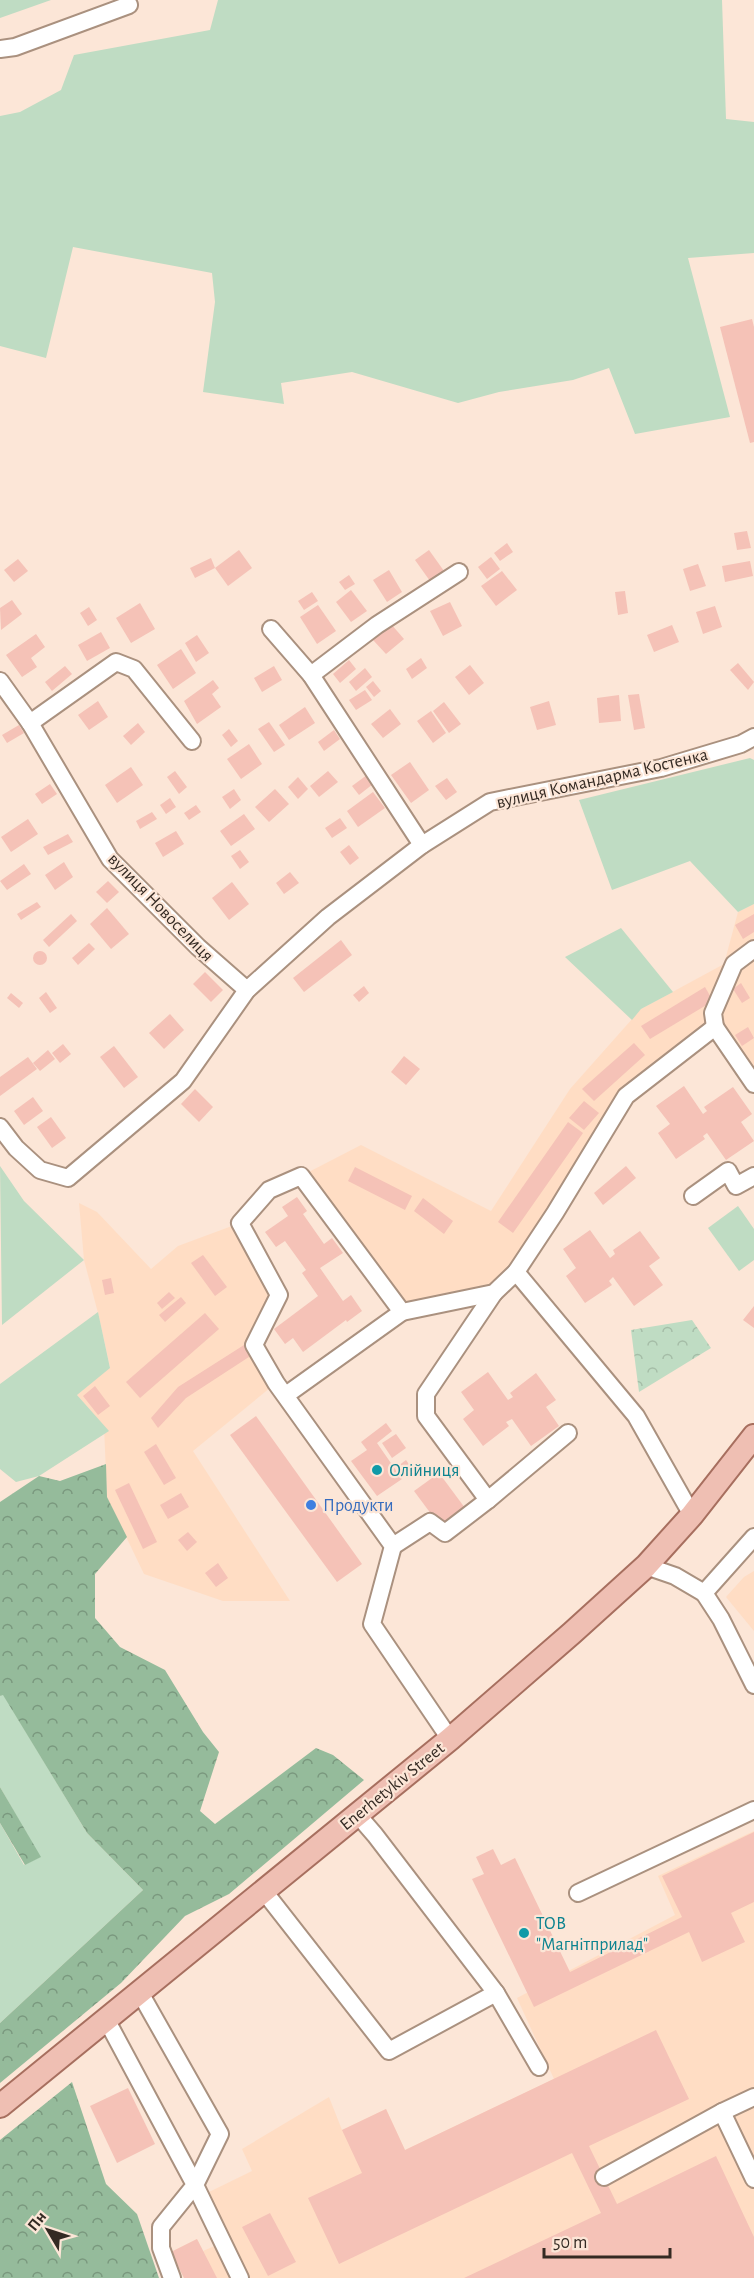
<svg xmlns="http://www.w3.org/2000/svg" width="754" height="2278" viewBox="0 0 754 2278" font-family="'Alegreya Sans',sans-serif">
  <style>
    .built { fill: #ffddc4 }
    .green { fill: #bfdcc3 }
    .forest { fill: url(#forest-crowns) }
    .park { fill: url(#park-crowns) }
    .building { fill: #f5c2b7 }
    .lines { fill: none; stroke-linecap: round; stroke-linejoin: round }
    .minor-casing { stroke: #aa917f; stroke-width: 20 }
    .major-casing { stroke: #a76f5f; stroke-width: 26 }
    .minor { stroke: #fff; stroke-width: 16 }
    .major { stroke: #efbfb3; stroke-width: 22 }
    .culture-dot { fill: #0f9aa8; stroke: #fce6d7; stroke-width: 2 }
    .shop-dot { fill: #3f7fe0; stroke: #fce6d7; stroke-width: 2 }
    .labels { text-anchor: middle; stroke-width: 4.5; stroke-linejoin: round; paint-order: stroke }
    .street-label { font-size: 18px; fill: #342a23; stroke: #fce6d7 }
    .culture-label { font-size: 18px; fill: #0d838f; stroke: #fce6d7; text-anchor: start }
    .shop-label { font-size: 18px; fill: #366cbe; stroke: #fce6d7; text-anchor: start }
  </style>
  <defs>
    <pattern id="forest-crowns" width="20" height="18" patternUnits="userSpaceOnUse" patternTransform="scale(1.5)"><rect width="20" height="18" fill="#95bb9b"/><path d="M2 6a3 3 0 1 1 6 0M12 15a3 3 0 1 1 6 0" fill="none" stroke="#7a987e"/></pattern>
    <pattern id="park-crowns" width="20" height="18" patternUnits="userSpaceOnUse" patternTransform="scale(1.5)"><rect width="20" height="18" fill="#bfdcc3"/><path d="M2 6a3 3 0 1 1 6 0M12 15a3 3 0 1 1 6 0" fill="none" stroke="#a5bda7"/></pattern>
  </defs>
  <rect width="100%" height="100%" fill="#fce6d7"/>
  <g class="built">
    <polygon points="754,904 754,1084 715,1027 626,1096 494,1293 402,1312 301,1176 361,1145 491,1211 570,1089 641,1009 724,964 738,912"/>
    <polygon points="79,1203 97,1212 151,1269 178,1246 240,1223 279,1295 254,1345 276,1383 193,1451 290,1601 223,1601 144,1574 107,1497 104,1426 77,1395 110,1367 98,1313 84,1260"/>
    <polygon points="754,1571 754,1631 726,1597 744,1577"/>
    <polygon points="754,1831 754,2278 184,2278 171,2252 197,2239 203,2251 226,2241 205,2194 252,2171 242,2149 329,2097 342,2130 386,2109 405,2150 554,2079 517,1998 675,1915 658,1876"/>
  </g>
  <g class="green">
    <polygon points="0,0 51,0 0,18"/>
    <polygon points="218,0 722,0 726,119 754,122 754,253 688,258 730,417 635,434 609,368 573,380 499,392 458,403 352,372 281,383 284,404 203,392 215,302 212,273 73,247 46,358 0,346 0,116 20,112 61,90 74,55 210,30"/>
    <polygon points="750,758 754,760 754,904 738,912 690,861 612,890 579,800"/>
    <polygon points="621,928 673,992 641,1009 632,1020 565,957"/>
    <polygon points="0,1166 24,1201 84,1260 2,1325"/>
    <polygon points="738,1206 754,1229 754,1260 739,1271 708,1228"/>
    <polygon points="98,1312 110,1368 77,1395 109,1431 39,1476 16,1482 0,1469 0,1384"/>
    <polygon points="3,1694 87,1833 143,1890 0,2023 0,1823 24,1865 40,1857 0,1787 0,1696"/>
  </g>
  <g class="forest">
    <polygon points="106,1464 107,1497 127,1537 95,1574 95,1618 120,1647 165,1670 203,1732 219,1752 200,1811 215,1824 316,1748 333,1755 364,1780 229,1894 185,1916 121,1983 0,2083 0,2023 143,1890 87,1833 3,1695 0,1696 0,1502 39,1476 60,1481"/>
    <polygon points="0,1787 41,1857 25,1865 0,1823"/>
    <polygon points="72,2082 106,2184 137,2214 159,2278 0,2278 0,2140"/>
  </g>
  <polygon class="park" points="692,1320 711,1348 639,1392 631,1330"/>
  <g class="building">
    <polygon points="752,319 754,327 754,442 750,443 720,327"/>
    <polygon points="747,531 751,548 737,550 734,533"/>
    <polygon points="507,543 513,552 500,561 494,553"/>
    <polygon points="239,550 252,568 228,586 215,568"/>
    <polygon points="429,550 444,571 430,581 415,560"/>
    <polygon points="491,557 500,569 487,579 478,567"/>
    <polygon points="211,558 215,568 195,578 190,568"/>
    <polygon points="18,559 28,571 14,582 4,570"/>
    <polygon points="750,561 753,576 725,582 722,566"/>
    <polygon points="698,564 706,586 690,591 683,569"/>
    <polygon points="389,570 402,592 387,602 373,580"/>
    <polygon points="502,571 517,590 496,606 481,586"/>
    <polygon points="349,575 355,584 345,590 339,582"/>
    <polygon points="351,590 367,611 351,622 336,602"/>
    <polygon points="625,591 628,613 618,615 615,592"/>
    <polygon points="312,592 318,601 304,610 298,601"/>
    <polygon points="12,600 22,614 1,630 0,608"/>
    <polygon points="450,602 462,626 443,636 430,611"/>
    <polygon points="140,603 155,629 131,643 116,618"/>
    <polygon points="318,605 336,631 317,644 300,617"/>
    <polygon points="715,606 722,627 703,634 696,612"/>
    <polygon points="89,607 97,620 88,626 80,613"/>
    <polygon points="391,624 404,639 386,654 373,640"/>
    <polygon points="672,625 679,642 654,652 647,635"/>
    <polygon points="101,632 110,648 87,661 78,645"/>
    <polygon points="36,634 45,647 31,658 37,667 22,677 6,655"/>
    <polygon points="197,635 209,653 196,662 185,643"/>
    <polygon points="181,649 196,673 173,689 157,665"/>
    <polygon points="421,658 427,668 412,679 406,669"/>
    <polygon points="349,660 356,669 340,683 333,674"/>
    <polygon points="738,663 754,682 748,690 730,670"/>
    <polygon points="470,665 484,683 469,695 455,677"/>
    <polygon points="65,666 72,674 52,691 45,682"/>
    <polygon points="274,666 282,680 262,692 254,678"/>
    <polygon points="365,668 372,677 356,691 349,682"/>
    <polygon points="213,680 219,688 212,694 221,707 197,724 184,701"/>
    <polygon points="373,681 381,691 374,697 366,687"/>
    <polygon points="365,690 372,700 356,710 349,700"/>
    <polygon points="639,694 645,728 634,730 628,695"/>
    <polygon points="619,695 621,721 599,723 597,698"/>
    <polygon points="98,701 108,717 89,730 78,715"/>
    <polygon points="549,701 556,725 537,730 530,707"/>
    <polygon points="444,702 461,724 449,733 433,711"/>
    <polygon points="305,707 315,723 289,740 279,725"/>
    <polygon points="390,709 401,724 383,738 371,724"/>
    <polygon points="431,711 446,733 433,743 417,721"/>
    <polygon points="269,722 285,745 274,752 258,729"/>
    <polygon points="138,723 145,732 131,745 123,736"/>
    <polygon points="19,725 24,733 7,743 2,735"/>
    <polygon points="229,729 238,741 231,747 222,735"/>
    <polygon points="334,730 340,739 324,751 318,742"/>
    <polygon points="249,744 262,764 241,779 227,759"/>
    <polygon points="410,762 429,790 411,803 391,775"/>
    <polygon points="131,767 143,785 117,803 105,785"/>
    <polygon points="175,771 187,787 179,794 167,777"/>
    <polygon points="328,771 338,782 319,797 310,786"/>
    <polygon points="367,775 373,784 359,795 352,786"/>
    <polygon points="298,777 308,789 298,799 288,787"/>
    <polygon points="447,778 457,792 446,800 435,786"/>
    <polygon points="50,784 57,794 42,804 35,794"/>
    <polygon points="234,789 241,800 230,809 222,797"/>
    <polygon points="275,789 289,804 269,822 255,807"/>
    <polygon points="373,792 385,808 358,827 347,811"/>
    <polygon points="170,798 176,807 166,814 160,805"/>
    <polygon points="196,805 201,812 189,820 184,813"/>
    <polygon points="152,812 157,819 140,829 136,821"/>
    <polygon points="244,814 255,829 231,846 220,831"/>
    <polygon points="340,818 347,828 332,838 325,828"/>
    <polygon points="28,819 38,834 11,852 1,837"/>
    <polygon points="176,831 184,844 163,857 155,843"/>
    <polygon points="68,834 73,842 48,855 43,847"/>
    <polygon points="349,845 359,858 350,865 340,852"/>
    <polygon points="240,850 249,862 240,869 231,856"/>
    <polygon points="64,862 73,877 55,890 45,875"/>
    <polygon points="24,864 31,874 7,890 0,881"/>
    <polygon points="290,872 299,883 284,894 276,883"/>
    <polygon points="108,881 119,892 107,903 96,892"/>
    <polygon points="232,882 249,904 229,920 212,898"/>
    <polygon points="37,902 41,907 21,920 17,914"/>
    <polygon points="107,908 129,934 111,949 90,924"/>
    <polygon points="71,914 77,921 49,947 43,940"/>
    <polygon points="754,914 754,932 743,939 735,925"/>
    <polygon points="341,940 352,955 304,992 293,978"/>
    <polygon points="89,943 95,949 78,965 72,958"/>
    <circle cx="40" cy="958" r="7"/>
    <polygon points="205,972 223,990 211,1002 193,984"/>
    <polygon points="741,983 750,998 742,1003 733,989"/>
    <polygon points="364,986 369,993 359,1002 353,995"/>
    <polygon points="705,987 713,1001 650,1039 641,1026"/>
    <polygon points="46,992 57,1008 50,1013 39,998"/>
    <polygon points="11,993 23,1003 19,1008 7,998"/>
    <polygon points="170,1014 184,1030 164,1049 149,1033"/>
    <polygon points="748,1027 754,1038 742,1046 735,1035"/>
    <polygon points="634,1043 645,1055 594,1101 582,1089"/>
    <polygon points="63,1044 71,1054 60,1063 52,1053"/>
    <polygon points="114,1046 138,1077 124,1088 100,1057"/>
    <polygon points="48,1050 55,1059 40,1071 33,1063"/>
    <polygon points="404,1056 420,1069 406,1085 391,1072"/>
    <polygon points="28,1057 37,1069 0,1096 0,1077"/>
    <polygon points="684,1086 703,1114 707,1111 704,1107 733,1087 752,1114 741,1122 754,1141 726,1160 707,1133 703,1136 705,1139 676,1159 658,1133 670,1124 656,1106"/>
    <polygon points="195,1089 213,1107 199,1122 181,1104"/>
    <polygon points="33,1097 43,1111 24,1125 14,1111"/>
    <polygon points="584,1101 599,1113 584,1130 569,1118"/>
    <polygon points="51,1117 66,1138 52,1148 37,1127"/>
    <polygon points="568,1122 583,1133 513,1233 498,1222"/>
    <polygon points="626,1166 636,1178 603,1205 594,1193"/>
    <polygon points="355,1167 412,1196 405,1210 348,1181"/>
    <polygon points="297,1197 307,1211 303,1214 324,1244 332,1238 343,1253 320,1268 343,1301 351,1295 362,1311 347,1322 346,1320 303,1352 293,1338 285,1344 274,1329 318,1296 302,1273 306,1270 285,1241 276,1247 265,1232 288,1216 282,1207"/>
    <polygon points="423,1198 453,1221 444,1234 414,1211"/>
    <polygon points="590,1230 610,1258 615,1254 613,1250 640,1231 660,1258 649,1266 663,1285 634,1306 613,1277 609,1281 612,1285 585,1303 566,1276 576,1268 563,1249"/>
    <polygon points="203,1255 227,1287 215,1296 191,1263"/>
    <polygon points="111,1278 114,1293 105,1295 102,1280"/>
    <polygon points="169,1292 175,1298 162,1309 157,1303"/>
    <polygon points="181,1297 186,1303 165,1322 159,1315"/>
    <polygon points="754,1306 754,1328 743,1320"/>
    <polygon points="205,1313 219,1329 140,1398 126,1382"/>
    <polygon points="244,1345 252,1355 186,1398 158,1428 151,1418 178,1387"/>
    <polygon points="488,1372 508,1400 513,1397 510,1393 536,1373 556,1400 546,1407 559,1426 531,1446 512,1419 506,1422 509,1426 483,1446 463,1419 474,1410 461,1392"/>
    <polygon points="95,1386 110,1406 98,1415 83,1396"/>
    <polygon points="256,1416 362,1564 337,1582 230,1435"/>
    <polygon points="386,1423 392,1431 377,1443 402,1479 377,1496 351,1461 367,1450 361,1442"/>
    <polygon points="396,1434 406,1448 392,1458 382,1443"/>
    <polygon points="156,1444 176,1478 164,1485 144,1452"/>
    <polygon points="406,1460 415,1473 407,1478 398,1466"/>
    <polygon points="439,1473 465,1508 440,1526 414,1491"/>
    <polygon points="129,1483 157,1542 143,1549 115,1490"/>
    <polygon points="181,1493 189,1507 168,1519 160,1505"/>
    <polygon points="188,1532 197,1542 187,1551 178,1540"/>
    <polygon points="218,1563 228,1578 216,1587 205,1573"/>
    <polygon points="754,1832 754,1902 731,1913 745,1942 702,1962 689,1932 534,2007 472,1879 484,1874 476,1857 493,1849 501,1865 515,1858 570,1972 682,1917 662,1876"/>
    <polygon points="656,2030 689,2099 589,2146 617,2204 716,2156 754,2237 754,2278 464,2278 601,2213 572,2153 339,2264 308,2198 362,2173 342,2130 386,2109 405,2150"/>
    <polygon points="128,2088 155,2144 117,2163 90,2106"/>
    <polygon points="270,2213 296,2262 268,2276 242,2227"/>
    <polygon points="197,2239 217,2278 184,2278 171,2252"/>
  </g>
  <g class="lines">
    <defs>
      <g id="minor">
        <polyline points="0,49 15,47 129,5"/>
        <polyline points="271,629 311,675 422,845"/>
        <polyline points="311,675 377,625 459,572"/>
        <polyline points="0,681 30,723 110,859 198,947 247,990"/>
        <polyline points="30,723 116,662 134,669 192,741"/>
        <polyline points="715,1027 713,1013 734,964 754,949"/>
        <polyline points="0,1127 16,1148 40,1170 68,1178 183,1081 247,990 328,917 422,845 490,802 661,768 741,744 754,737"/>
        <polyline points="693,1196 728,1171 736,1186 754,1176"/>
        <polyline points="516,1272 636,1416 692,1515"/>
        <polyline points="494,1293 426,1394 426,1416 488,1500 568,1433"/>
        <polyline points="286,1395 402,1312"/>
        <polyline points="393,1546 430,1522 445,1533 488,1500"/>
        <polyline points="646,1566 675,1576 704,1593 754,1537"/>
        <polyline points="704,1593 721,1619 754,1685"/>
        <polyline points="450,1739 372,1624 393,1546 276,1383 254,1345 279,1295 240,1223 269,1190 301,1176 402,1312 494,1293 516,1272 555,1213 626,1096 715,1027 754,1084"/>
        <polyline points="356,1813 375,1835 496,1993"/>
        <polyline points="263,1890 389,2051 496,1993 539,2067"/>
        <polyline points="578,1893 754,1810"/>
        <polyline points="139,1991 220,2134 195,2185 240,2278"/>
        <polyline points="106,2019 195,2185 161,2227 161,2248 172,2278"/>
        <polyline points="722,2112 754,2097"/>
        <polyline points="604,2177 722,2112 754,2179"/>
      </g>
      <polyline id="major" points="0,2106 450,1739 572,1633 646,1566 692,1515 754,1436"/>
    </defs>
    <use href="#minor" class="minor-casing"/>
    <use href="#major" class="major-casing"/>
    <use href="#minor" class="minor"/>
    <use href="#major" class="major"/>
  </g>
  <g class="culture-dot">
    <circle cx="377" cy="1470" r="6"/>
    <circle cx="524" cy="1933" r="6"/>
  </g>
  <circle class="shop-dot" cx="311" cy="1505" r="6"/>
  <g class="labels">
    <g class="street-label">
      <text transform="translate(602 778) rotate(-13)" y="6">вулиця Командарма Костенка</text>
      <text transform="translate(161 907) rotate(46)" y="6">вулиця Новоселиця</text>
      <text transform="translate(392 1786) rotate(-39)" y="6">Enerhetykiv Street</text>
    </g>
    <g class="culture-label">
      <text x="389" y="1476">Олійниця</text>
      <text x="536" y="1929">ТОВ<tspan x="536" dy="21">"Магнітприлад"</tspan></text>
    </g>
    <g class="shop-label">
      <text x="323" y="1511">Продукти</text>
    </g>
  </g>
  <g transform="translate(48 2230) rotate(309)" stroke="#fce6d7" stroke-width="4.5" paint-order="stroke">
  <path d="M0-4.5L10 22L0 15L-10 22Z" fill="#342a23"/>
  <text y="-9" font-size="16" font-weight="bold" text-anchor="middle" fill="#342a23">Пн</text>
  </g>
  <path d="M544 2248v9h126v-9" fill="none" stroke="#342a23" stroke-width="3"/>
  <text x="553" y="2248" font-size="18" fill="#342a23" stroke="#fce6d7" stroke-width="4.5" paint-order="stroke">50 m</text>
</svg>
